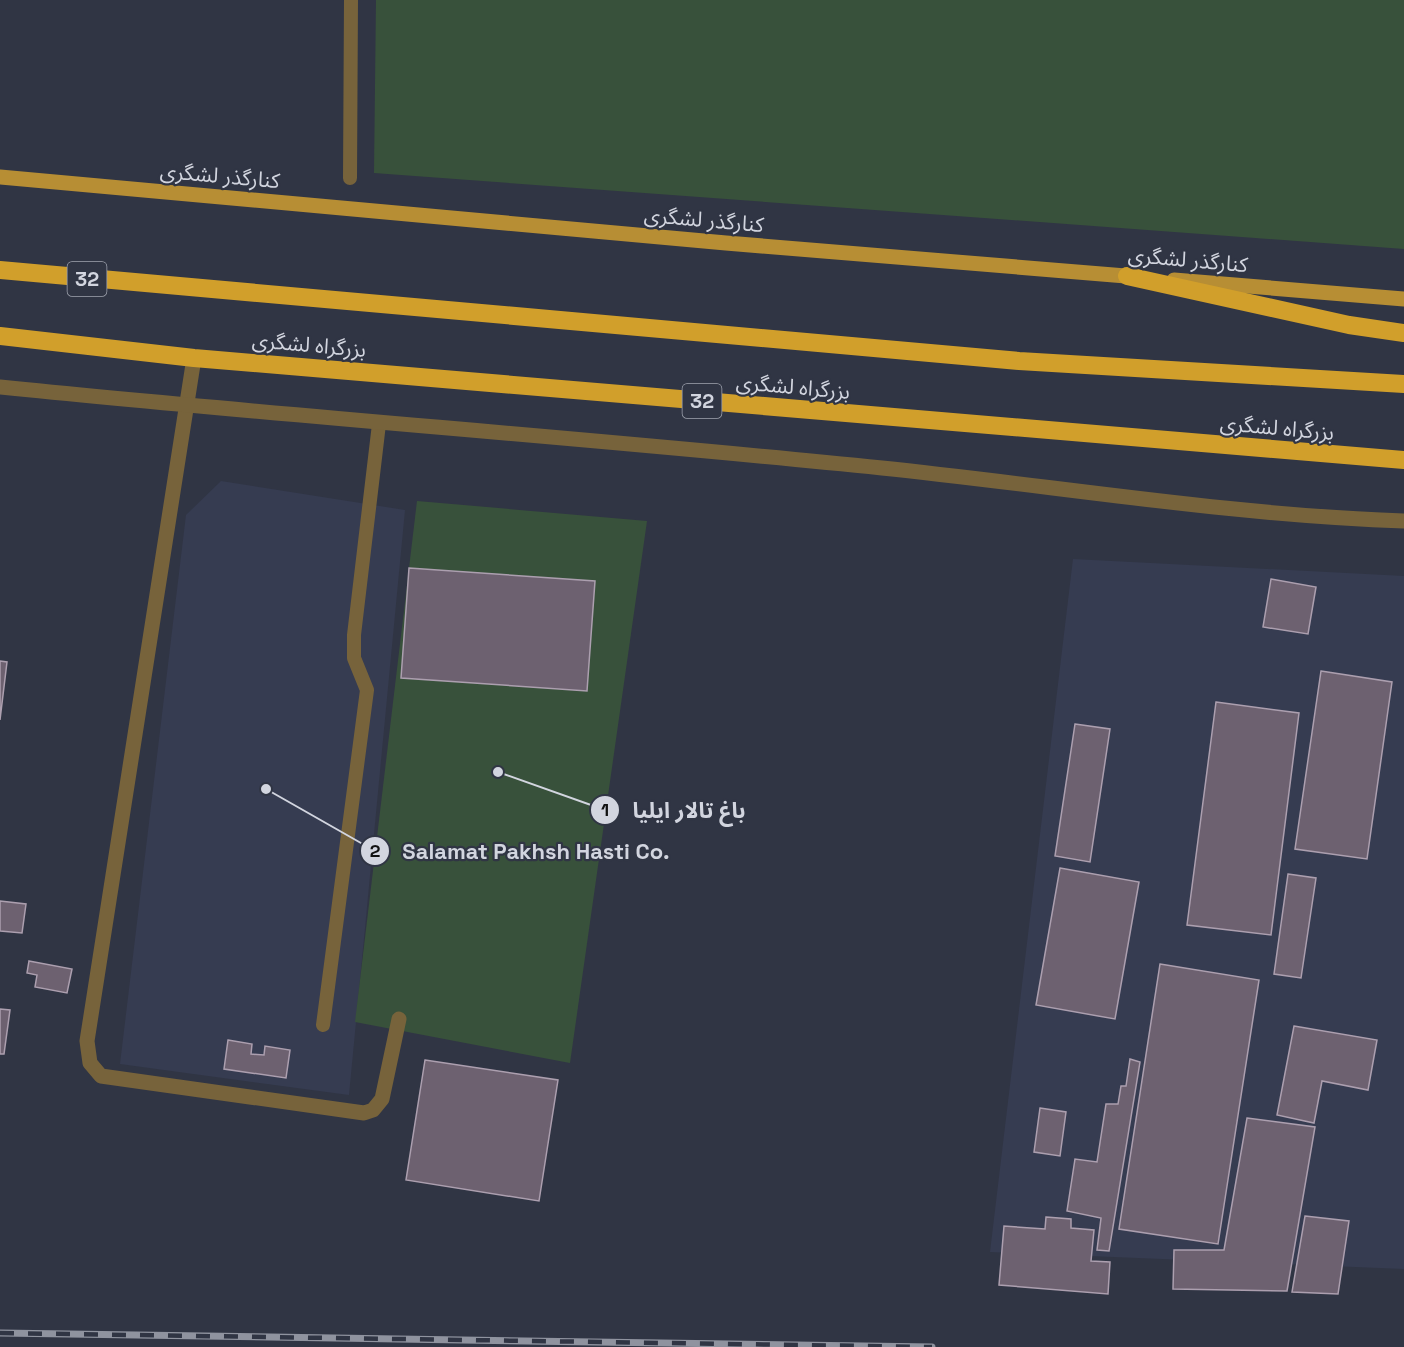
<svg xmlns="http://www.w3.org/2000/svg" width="1404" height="1347" viewBox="0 0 1404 1347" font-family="'Space Grotesk','Noto Sans Arabic',sans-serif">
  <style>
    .built { fill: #363c51 }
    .green { fill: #38513b }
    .building { fill: #6d6170; stroke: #ac9faf; stroke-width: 1.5 }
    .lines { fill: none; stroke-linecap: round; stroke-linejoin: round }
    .lane { stroke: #77633b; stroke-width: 14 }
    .street { stroke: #77633b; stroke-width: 15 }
    .primary { stroke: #b78e34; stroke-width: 15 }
    .highway { stroke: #d19f2b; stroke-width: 18 }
    .rail-casing { stroke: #8f939f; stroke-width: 7 }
    .rail { stroke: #303544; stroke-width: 4.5; stroke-dasharray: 14; stroke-linecap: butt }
    .labels { text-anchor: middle; stroke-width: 4.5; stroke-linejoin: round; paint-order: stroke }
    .shield { fill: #303544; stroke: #a1a5b0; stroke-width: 1.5 }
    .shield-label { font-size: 20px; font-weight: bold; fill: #d2d5df }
    .street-label { font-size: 21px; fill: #d2d5df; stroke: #303544 }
    .leader { fill: none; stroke: #d2d5df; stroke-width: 2 }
    .callout-dot { fill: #d2d5df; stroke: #303544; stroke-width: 2 }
    .mark-label { font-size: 18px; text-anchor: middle; font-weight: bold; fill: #111 }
    .callout-label { font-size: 22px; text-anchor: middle; font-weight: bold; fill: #d2d5df; stroke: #303544; stroke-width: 4.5; stroke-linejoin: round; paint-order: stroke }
  </style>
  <rect width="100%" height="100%" fill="#303544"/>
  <g class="built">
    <polygon points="221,481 405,510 349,1095 120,1064 186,515"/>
    <polygon points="1073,559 1404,576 1404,1269 990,1252"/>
  </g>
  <g class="green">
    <polygon points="376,0 1404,0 1404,249 374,173"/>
    <polygon points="417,501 647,521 570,1063 355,1022"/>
  </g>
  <g class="building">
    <polygon points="409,568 595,581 587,691 401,678"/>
    <polygon points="1271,579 1316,587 1308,634 1263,627"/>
    <polygon points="0,661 7,662 0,720"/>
    <polygon points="1321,671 1392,682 1367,859 1295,849"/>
    <polygon points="1216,702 1299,713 1271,935 1187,925"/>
    <polygon points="1075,724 1110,729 1090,862 1055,856"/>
    <polygon points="1060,868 1139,882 1115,1019 1036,1005"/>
    <polygon points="1288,874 1316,878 1301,978 1274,974"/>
    <polygon points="0,901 26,904 22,933 0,931"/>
    <polygon points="29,961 72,969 67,993 35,987 37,975 27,973"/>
    <polygon points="1160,964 1259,980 1218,1244 1119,1229"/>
    <polygon points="0,1009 10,1010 4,1054 0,1054"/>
    <polygon points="1294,1026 1377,1040 1368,1090 1322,1081 1314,1123 1277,1115"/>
    <polygon points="228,1040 252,1044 251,1054 264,1055 265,1046 290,1050 286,1078 224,1069"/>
    <polygon points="1130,1059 1140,1062 1109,1251 1097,1250 1101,1218 1067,1211 1075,1159 1097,1162 1106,1104 1118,1104 1121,1086 1126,1086"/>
    <polygon points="425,1060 558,1080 539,1201 406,1180"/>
    <polygon points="1040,1108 1066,1112 1060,1156 1034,1152"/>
    <polygon points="1247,1118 1315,1127 1287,1291 1173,1289 1174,1250 1224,1250"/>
    <polygon points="1305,1216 1349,1221 1338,1294 1292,1292"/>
    <polygon points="1046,1217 1071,1219 1071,1228 1094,1230 1091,1261 1110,1262 1108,1294 999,1285 1004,1226 1045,1229"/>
  </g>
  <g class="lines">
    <g class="lane">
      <polyline points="350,178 351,0"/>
      <polyline points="323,1025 367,690 354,658 354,635 379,424"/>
    </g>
    <g class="street">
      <polyline points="194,358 87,1041 90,1063 101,1076 364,1113 373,1110 382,1099 399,1019"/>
      <path d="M0,387C294,417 589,438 882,468C1056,486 1229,515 1404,521"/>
    </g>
    <g class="primary">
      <polyline points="0,177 726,243 1138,277"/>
      <polyline points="1174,280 1404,299"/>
    </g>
    <g class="highway">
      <polyline points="0,270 1019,361 1404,384"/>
      <polyline points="1127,276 1349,325 1404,333"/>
      <polyline points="0,336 194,358 1404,460"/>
    </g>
    <defs>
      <polyline id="rail" points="0,1333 932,1347"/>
    </defs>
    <use href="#rail" class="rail-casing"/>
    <use href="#rail" class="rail"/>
  </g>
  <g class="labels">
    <g class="shield">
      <rect x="67.5" y="262" width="39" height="34" rx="4.5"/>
      <rect x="682.5" y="384" width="39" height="34" rx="4.5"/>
    </g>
    <g class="shield-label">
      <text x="87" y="286">32</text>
      <text x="702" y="408">32</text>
    </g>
    <g class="street-label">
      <text transform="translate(220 176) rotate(5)" y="7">کنارگذر لشگری</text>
      <text transform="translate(704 220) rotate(5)" y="7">کنارگذر لشگری</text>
      <text transform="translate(1188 260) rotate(5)" y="7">کنارگذر لشگری</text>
      <text transform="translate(309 345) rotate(5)" y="7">بزرگراه لشگری</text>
      <text transform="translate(793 387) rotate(5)" y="7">بزرگراه لشگری</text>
      <text transform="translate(1277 428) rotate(5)" y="7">بزرگراه لشگری</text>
    </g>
  </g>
  <path class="leader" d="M498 772L605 810M266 789L375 851"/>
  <g class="callout-dot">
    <circle cx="498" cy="772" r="6"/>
    <circle cx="266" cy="789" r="6"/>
    <circle cx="605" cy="810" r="15"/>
    <circle cx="375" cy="851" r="15"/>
  </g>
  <g class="mark-label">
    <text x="605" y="816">1</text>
    <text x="375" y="857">2</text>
  </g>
  <g class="callout-label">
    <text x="689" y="818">باغ تالار ایلیا</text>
    <text x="536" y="859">Salamat Pakhsh Hasti Co.</text>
  </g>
</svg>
